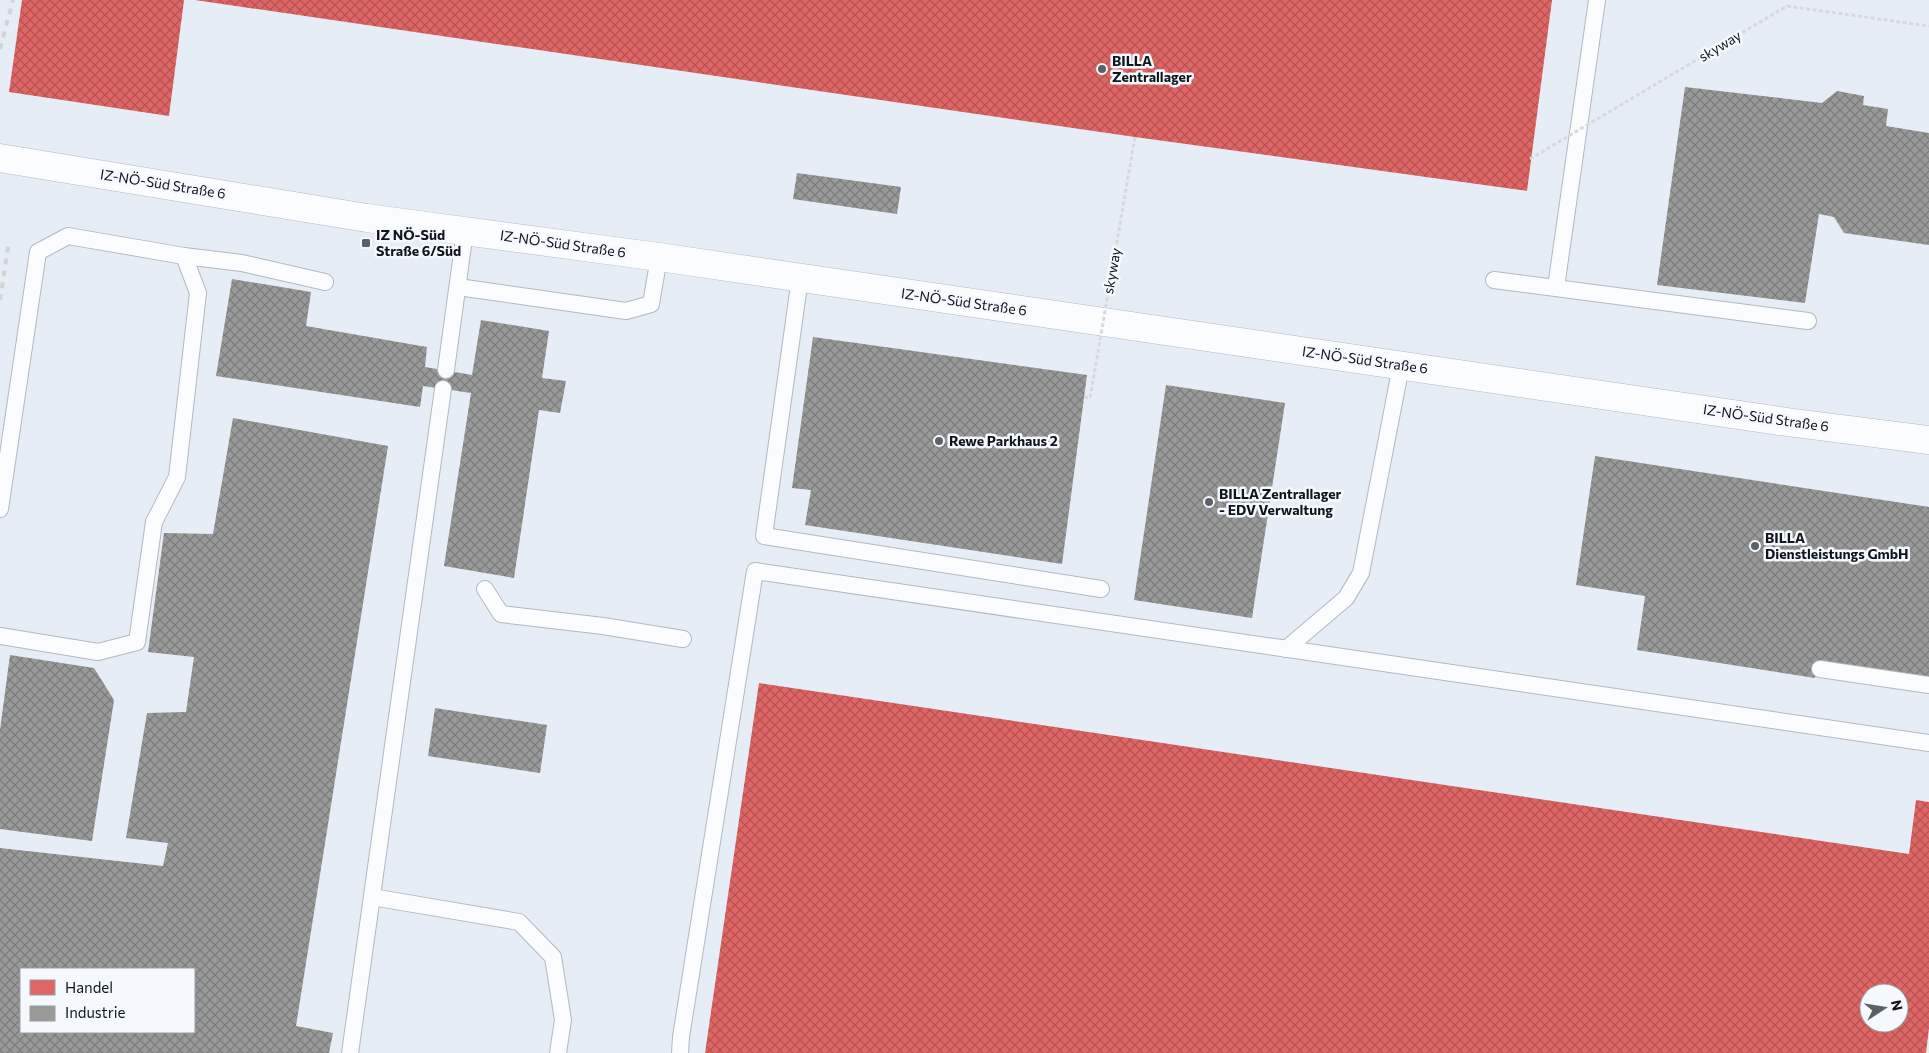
<svg xmlns="http://www.w3.org/2000/svg" width="1929" height="1053" viewBox="0 0 1929 1053" font-family="Commissioner,sans-serif">
  <style>
    .shops { fill: url(#shops-cross-hatch); fill-rule: evenodd }
    .industry { fill: url(#industry-cross-hatch); fill-rule: evenodd }
    .lines { fill: none; stroke-linecap: round; stroke-linejoin: round }
    .service-casing { stroke: #b3b9c1; stroke-width: 18 }
    .minor-casing { stroke: #b3b9c1; stroke-width: 29 }
    .service { stroke: #fbfcfe; stroke-width: 16 }
    .minor { stroke: #fbfcfe; stroke-width: 28 }
    .rail { stroke: #d2d4d6; stroke-width: 4; stroke-dasharray: 6 6; stroke-linecap: butt }
    .path-bridge { stroke: #d8d9dc; stroke-width: 3; stroke-dasharray: 4 2.5; stroke-linecap: butt }
    .poi-dot { fill: #5a6168; stroke: #f5f9fd; stroke-width: 2 }
    .labels { text-anchor: middle; stroke-width: 5; stroke-linejoin: round; paint-order: stroke }
    .street-label { font-size: 14px; fill: #0f151c; stroke: #f5f9fd }
    .poi-label { font-size: 14px; font-weight: bold; fill: #0f151c; stroke: #f5f9fd; text-anchor: start }
  </style>
  <defs>
    <pattern id="shops-cross-hatch" width="8" height="8" patternUnits="userSpaceOnUse" patternTransform="scale(1.25)"><rect width="8" height="8" fill="#e06666"/><path d="M0 0l8 8M0 8l8-8" fill="none" stroke="#b45353"/></pattern>
    <pattern id="industry-cross-hatch" width="8" height="8" patternUnits="userSpaceOnUse" patternTransform="scale(1.25)"><rect width="8" height="8" fill="#999"/><path d="M0 0l8 8M0 8l8-8" fill="none" stroke="#7b7c7c"/></pattern>
  </defs>
  <rect width="100%" height="100%" fill="#e6edf6"/>
  <g class="shops">
    <polygon points="22,0 184,0 169,116 9,92"/>
    <polygon points="195,0 1552,0 1527,191 1135,137"/>
    <path d="M759,683L1909,854L1916,800L1929,802V1028L1926,1053H705ZM1869,993H1899V1023H1869Z"/>
  </g>
  <g class="industry">
    <polygon points="1685,87 1822,103 1837,91 1864,96 1863,105 1888,109 1886,126 1929,133 1929,245 1844,233 1834,217 1819,214 1805,303 1657,285"/>
    <polygon points="797,173 901,187 897,214 793,199"/>
    <polygon points="232,279 311,292 306,326 427,347 425,367 472,375 481,320 549,331 542,378 566,381 560,413 539,410 514,578 444,566 471,393 423,386 420,407 216,376"/>
    <polygon points="813,337 1087,375 1062,564 805,525 811,490 792,488"/>
    <polygon points="1166,385 1285,403 1252,618 1134,600"/>
    <path d="M233,418L388,446L296,1026L333,1033L329,1053H0V848L163,866L168,843L126,838L147,713L186,712L194,657L148,652L164,533L213,534ZM21,969H194V1032H21Z"/>
    <polygon points="1595,456 1929,507 1929,678 1818,661 1815,678 1637,650 1645,596 1576,585"/>
    <polygon points="10,655 94,668 114,700 92,841 0,829 0,730"/>
    <polygon points="435,708 547,725 540,773 428,756"/>
  </g>
  <g class="lines">
    <defs>
      <g id="service">
        <polyline points="184,256 242,263 325,282"/>
        <polyline points="800,278 764,536 1101,589"/>
        <polyline points="1494,280 1808,321"/>
        <polyline points="458,287 626,311 651,304 659,257"/>
        <polyline points="1556,287 1597,0"/>
        <polyline points="446,370 465,231"/>
        <polyline points="0,509 38,252 68,236 184,256 198,293 177,477 154,522 137,642 98,652 0,636"/>
        <polyline points="485,589 501,614 603,626 683,639"/>
        <polyline points="1286,649 1346,598 1361,573 1401,366"/>
        <polyline points="1820,669 1929,685"/>
        <polyline points="372,897 519,922 553,957 563,1020 558,1053"/>
        <polyline points="350,1053 443,389"/>
        <polyline points="680,1053 681,1037 755,571 1929,743"/>
      </g>
      <polyline id="minor" points="0,158 367,218 659,257 1787,422 1929,440"/>
    </defs>
    <use href="#service" class="service-casing"/>
    <use href="#minor" class="minor-casing"/>
    <use href="#service" class="service"/>
    <use href="#minor" class="minor"/>
    <g class="rail">
      <polyline points="0,49 13,0"/>
      <polyline points="0,300 9,241"/>
    </g>
    <g class="path-bridge">
      <polyline points="1530,159 1787,6 1929,26"/>
      <polyline points="1084,397 1090,398 1135,137"/>
    </g>
  </g>
  <g class="poi-dot">
    <circle cx="1102" cy="69" r="5"/>
    <rect x="361" y="238" width="10" height="10" rx="2.5"/>
    <circle cx="939" cy="441" r="5"/>
    <circle cx="1209" cy="502" r="5"/>
    <circle cx="1755" cy="546" r="5"/>
  </g>
  <g class="labels">
    <g class="street-label">
      <text transform="translate(1720 46) rotate(-31)" y="5">skyway</text>
      <text transform="translate(163 184) rotate(9)" y="5">IZ-NÖ-Süd Straße 6</text>
      <text transform="translate(563 244) rotate(8)" y="5">IZ-NÖ-Süd Straße 6</text>
      <text transform="translate(1112 271) rotate(-80)" y="5">skyway</text>
      <text transform="translate(964 302) rotate(8)" y="5">IZ-NÖ-Süd Straße 6</text>
      <text transform="translate(1365 360) rotate(8)" y="5">IZ-NÖ-Süd Straße 6</text>
      <text transform="translate(1766 418) rotate(8)" y="5">IZ-NÖ-Süd Straße 6</text>
    </g>
    <g class="poi-label">
      <text x="1112" y="66">BILLA<tspan x="1112" dy="16">Zentrallager</tspan></text>
      <text x="376" y="240">IZ NÖ-Süd<tspan x="376" dy="16">Straße 6/Süd</tspan></text>
      <text x="949" y="446">Rewe Parkhaus 2</text>
      <text x="1219" y="499">BILLA Zentrallager<tspan x="1219" dy="16">- EDV Verwaltung</tspan></text>
      <text x="1765" y="543">BILLA<tspan x="1765" dy="16">Dienstleistungs GmbH</tspan></text>
    </g>
  </g>
  <rect x="20" y="968" width="175" height="65" fill="#f5f9fd" stroke="#999ea3"/>
  <rect x="30" y="980" width="25" height="15" fill="#e06666" stroke="#999ea3"/>
  <text x="65" y="993" font-size="15" fill="#0f151c">Handel</text>
  <rect x="30" y="1006" width="25" height="15" fill="#999999" stroke="#999ea3"/>
  <text x="65" y="1018" font-size="15" fill="#0f151c">Industrie</text>
  <g transform="translate(1884 1008) rotate(78)"><circle r="24" fill="#f5f9fd" stroke="#999ea3"/>
  <path d="M0-4L9 19L0 12L-9 19Z" fill="#5a6168"/>
  <text y="-8" font-size="14" font-weight="bold" text-anchor="middle" fill="#0f151c">N</text>
  </g>
</svg>
